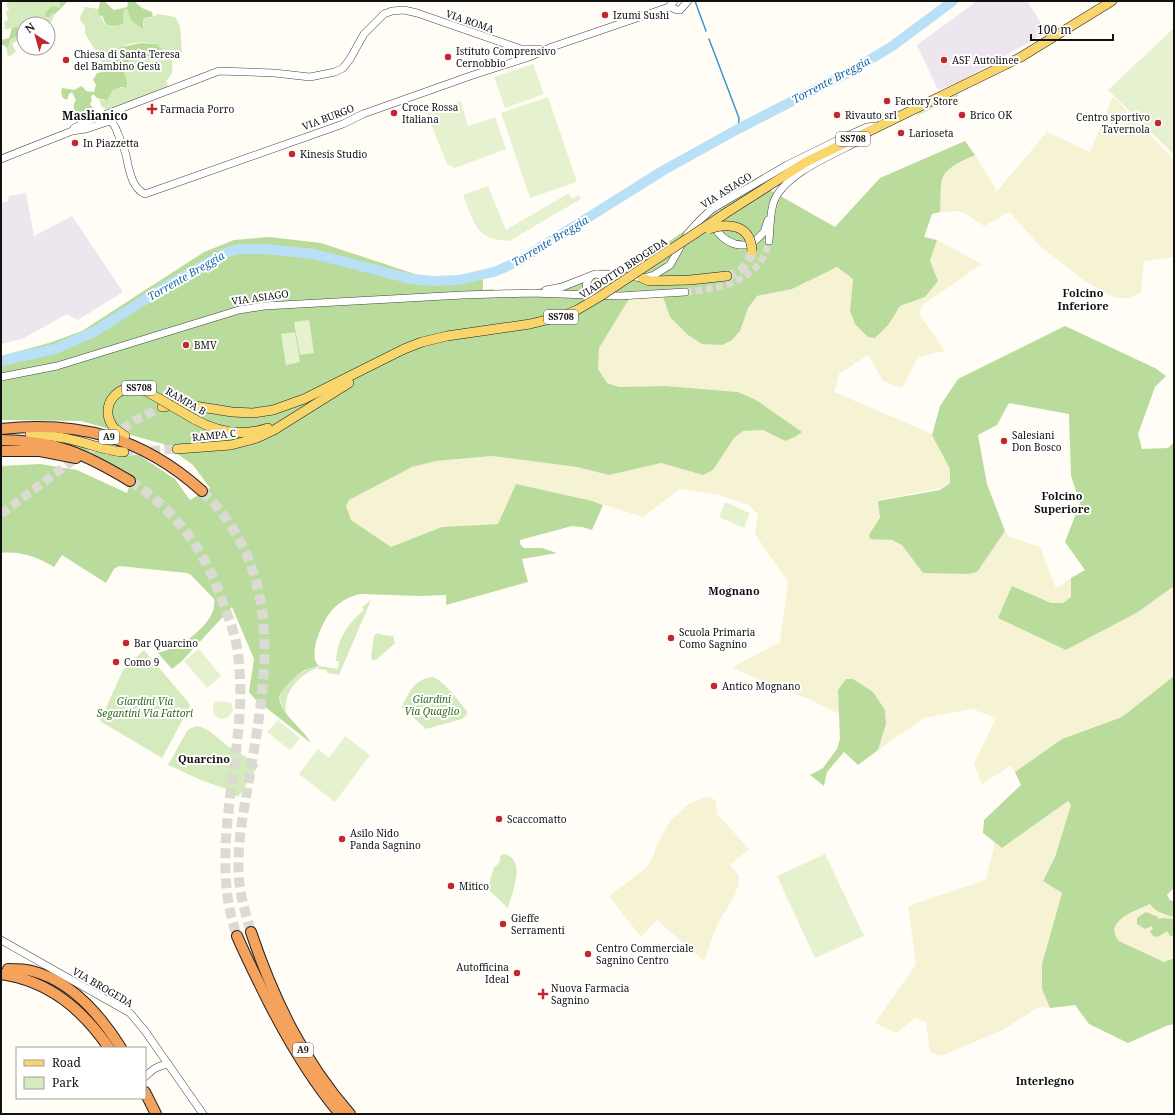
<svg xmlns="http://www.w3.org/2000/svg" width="1175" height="1115" viewBox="0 0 1175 1115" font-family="'Noto Serif',serif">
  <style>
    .industrial { fill: #eee6ef }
    .farmland { fill: #f6f3d4 }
    .green { fill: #d5ebbd }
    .forest { fill: #b9dc9c }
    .pitch { fill: #e6f2cf }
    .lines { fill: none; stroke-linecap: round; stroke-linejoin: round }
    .stream { stroke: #3f96cf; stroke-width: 1.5 }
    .river { stroke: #b9e0f7; stroke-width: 10 }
    .tertiary-tunnel { stroke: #dbdad3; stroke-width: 7; stroke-dasharray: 7 3.5; stroke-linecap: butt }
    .primary-tunnel { stroke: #dbdad3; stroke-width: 9; stroke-dasharray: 9 4.5; stroke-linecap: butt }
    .motorway-tunnel { stroke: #dbdad3; stroke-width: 10; stroke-dasharray: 10 5; stroke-linecap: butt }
    .tertiary-casing { stroke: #444; stroke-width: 8 }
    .primary-casing { stroke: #222; stroke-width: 10 }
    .motorway-casing { stroke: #222; stroke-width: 12 }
    .tertiary { stroke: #fff; stroke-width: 7 }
    .primary { stroke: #f9d66b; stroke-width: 9 }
    .motorway { stroke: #f5a25d; stroke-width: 10 }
    .primary-bridge-casing { stroke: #222; stroke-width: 10; stroke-linecap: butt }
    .primary-bridge { stroke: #f9d66b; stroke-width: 9 }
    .poi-dot { fill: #c4262e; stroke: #fff; stroke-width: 1.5 }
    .labels { text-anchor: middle; stroke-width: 4; stroke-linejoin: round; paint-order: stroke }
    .shield { fill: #fff; stroke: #585858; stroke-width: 1 }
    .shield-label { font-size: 9px; font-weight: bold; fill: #111 }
    .poi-label { font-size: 10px; fill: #111; stroke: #fff; text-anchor: start }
    .street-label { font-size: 10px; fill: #111; stroke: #fff }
    .park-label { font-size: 10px; font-style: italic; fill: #2f6b1f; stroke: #fff }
    .water-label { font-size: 11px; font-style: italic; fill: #1768a6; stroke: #fff }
    .neighbourhood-label { font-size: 11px; font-weight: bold; fill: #111; stroke: #fff }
    .quarter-label { font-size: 12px; font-weight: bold; fill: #111; stroke: #fff }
  </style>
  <rect width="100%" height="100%" fill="#fffdf5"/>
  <g class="industrial">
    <polygon points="977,1 1027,1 1047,32 963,80 938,90 917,45"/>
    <polygon points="26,193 34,236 72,216 123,292 78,320 67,314 22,339 1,344 1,203 8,201 9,196"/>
  </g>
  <g class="farmland">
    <polygon points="1113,96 1174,160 1174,257 1144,261 1141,293 1128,298 1116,298 1108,295 1082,279 1040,246 1009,212 984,226 969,216 959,211 940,212 942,182 944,175 951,168 975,155 997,191 1047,132 1090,152"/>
    <polygon points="937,240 982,264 921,306 920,316 945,351 918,357 902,388 883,381 868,355 839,374 834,392 932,434 950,467 950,482 940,488 879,500 880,515 870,534 871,538 893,539 976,572 1006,530 1008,536 1040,547 1056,588 1071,578 1071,597 1063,603 1051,603 1012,586 1066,650 1138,612 1174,586 1174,676 1122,717 1062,739 1015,772 1010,766 982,784 974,764 996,718 972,709 924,718 878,750 886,724 873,692 853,679 846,679 838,690 839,714 811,700 741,672 733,667 780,642 788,582 755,534 758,515 749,505 719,495 680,489 643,517 592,501 498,524 442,527 391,547 351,520 346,506 349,500 412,467 436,461 492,456 577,467 609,475 661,463 703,475 713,470 734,438 743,431 763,430 785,441 795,437 802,432 739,392 666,386 619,387 607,383 598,369 599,348 629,299 663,297 670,317 732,340 740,331 748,308 757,296 792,289 837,267 853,279 850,310 889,324 900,306 925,297 930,261"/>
    <polygon points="707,797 712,798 716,801 717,814 749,849 730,865 739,876 738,886 734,897 718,923 704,961 657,920 641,937 609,896 646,868 653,856 657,844 671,820 690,803"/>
    <polygon points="1068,801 1071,805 1055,857 1043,881 1062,893 1042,964 1042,989 1050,1008 1039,1007 1001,1031 941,1056 930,1052 926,1022 915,1018 896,1033 875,1023 916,964 908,906 986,880 995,843 1002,848"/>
    <polygon points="1150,904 1154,909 1161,914 1174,917 1174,919 1163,918 1152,926 1159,937 1167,931 1170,936 1174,936 1174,958 1164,962 1119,941 1115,936 1114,932 1115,925 1120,919"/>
  </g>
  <g class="green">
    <polygon points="10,1 58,1 61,5 59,8 56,8 53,13 55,14 48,28 48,24 24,24 24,36 12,44 16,52 8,57 6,48 8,47 15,28 5,29 4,22 8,20 6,12 9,10 6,4"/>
    <path d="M85,7L99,9L98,12C101,16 103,23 107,25C113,30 120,24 123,18C124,16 123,12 124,9H127L144,26L143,20L144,18H152L157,14L175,17L180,26L182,52L175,54C169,60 174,65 172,73C171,76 168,78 166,81L168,88L121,107L106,109L101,106L100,100L97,98L104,100C115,90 111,87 126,88L128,87C128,81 123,76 124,69C125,61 136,56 144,59C148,60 149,62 153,61C156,60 158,58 160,56L157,44C143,41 114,41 114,61L106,67L101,61L85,33V26L80,20V17Z"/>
    <polygon points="958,93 958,96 919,115 917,113"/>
    <path d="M371,600L339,675L327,673V670L318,669L319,666L338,669L339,661H336C338,637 347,625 364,610L362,607Z"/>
    <polygon points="378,633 382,635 393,636 395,643 376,660 372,660 371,656 374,636"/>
    <polygon points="144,650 188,702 190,706 162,758 100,721 123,670"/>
    <path d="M318,667L317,668C299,675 283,692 286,712C283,708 280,703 280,697C281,683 305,667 318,667Z"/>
    <path d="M432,677C443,679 459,702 467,711V714L462,719L426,729L402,707C408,693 415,679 432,677Z"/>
    <polygon points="198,726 208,730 229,747 259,765 238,797 229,790 201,780 168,765 187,731 191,728"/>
    <path d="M504,854C527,859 512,893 508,908L489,890V884L494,867C498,865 501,861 500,856Z"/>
  </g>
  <g class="forest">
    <polygon points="58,1 68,1 55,14 53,13 49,17 46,17 45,13 49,9 53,6 59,8 61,5"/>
    <path d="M104,1L114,10L127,7L128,2L134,1L142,8L152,12L153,17L144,18L143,20V28H141L131,20L127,9H124L123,24C114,26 106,30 103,17L99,15L98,12L100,2Z"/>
    <polygon points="17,27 20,29 18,36 11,39 8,47 6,48 4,45 1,45 1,40 9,38 12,28"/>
    <path d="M141,43L157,44L162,50C161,71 135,51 126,64C120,73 130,81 127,88L121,87L113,90L107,100L97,98L93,94L91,97L92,100L90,104L93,108L82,117L76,124H75L80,113L75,111C73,107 73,104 76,100L72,92L69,94L67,100L63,98L61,93L62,88L74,90L82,86L86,91L94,92L96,85L93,80L97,73L103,72L108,63L112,62L115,52L121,47Z"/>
    <path d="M965,141L975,155C965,160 945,167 942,180C940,190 941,202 940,212L932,214L924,237L937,240L930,261L938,281L925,297L900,306L889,324L875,338L868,337L855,324L850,311L853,279L837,267L792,289L757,296L748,308L740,331L732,340L722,345L702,344L688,335L670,317L663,297L629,299L599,348L598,369L607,383L619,387L666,386L738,392L756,400L802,432L795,437L785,441L763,430L743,431L734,438L713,470L703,475L661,463L609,475L577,467L492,456L436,461L412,467L349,500L346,506L351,520L391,547L442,527L498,524L516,484L592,501L603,505L592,530L582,527L572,526L520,540V544L524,548H542L557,553L522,559L528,582L446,605V595L420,596L361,594C352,595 341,601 334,608C324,617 306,656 319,666C305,669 298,672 288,684C285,687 282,691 280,694C275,710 305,730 311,743L255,699L249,692L254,659L232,607L182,661L172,669L158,653C164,651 170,649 176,647C191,639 218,618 214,599L191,575L187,573L119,566L114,569L106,583L62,555L54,567C37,557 21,551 1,553V466L40,464L77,470L127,493L132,479L28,437L67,441L108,455H139L175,479L190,500L210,488L193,465L163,444L81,421L1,420V356L49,343L82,331L204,252L234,240L270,237L321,243L418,275L483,280V290L494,289L493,292L528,291L555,285L596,270C606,268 617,272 627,270L756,182L835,227L880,178Z"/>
    <polygon points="1065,326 1155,368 1166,376 1155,387 1138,434 1142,449 1168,448 1174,442 1174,586 1138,612 1066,650 998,618 1012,586 1051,603 1063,603 1071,597 1071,578 1085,570 1065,542 1080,503 1071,476 1069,414 1009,403 997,425 978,435 987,484 1005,531 977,572 968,574 923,573 902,545 892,540 870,539 869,535 880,517 878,501 940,490 950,483 950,469 932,435 940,406 958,379"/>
    <path d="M1174,676V888L1167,895L1170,900L1174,902V917C1164,914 1156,913 1150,904C1136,911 1102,921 1119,941L1164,962L1174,958V1024L1166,1026L1128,1043L1089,1024L1075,1005L1050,1008L1042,989V964L1062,893L1043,881L1055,857L1071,805L1068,801L1002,848L983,833L984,820L1021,785L1015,772L1062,739L1122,717Z"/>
    <polygon points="846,679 853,679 873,692 885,710 886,724 878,750 858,765 844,752 827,772 824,786 810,775 823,768 837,749 840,739 838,690"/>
    <polygon points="1146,912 1158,917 1158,919 1163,918 1174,919 1174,936 1170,936 1167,931 1158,937 1153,936 1150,931 1153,929 1152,926 1145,929 1137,924 1137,918"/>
  </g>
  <g class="pitch">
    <polygon points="1174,28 1174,155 1108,90"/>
    <polygon points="533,64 544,94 505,108 494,77"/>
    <polygon points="548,97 577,182 530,198 501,113"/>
    <polygon points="461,101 468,126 495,117 506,149 455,168 447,164 426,112"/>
    <path d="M488,186L506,230L569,193L572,199L578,195L581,199L509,241C475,240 474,222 463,195Z"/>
    <polygon points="309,320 314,353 300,355 294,322"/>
    <polygon points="295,332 300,362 286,365 281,334"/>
    <polygon points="725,502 750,513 744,528 719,517"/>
    <polygon points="199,649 221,676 207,688 184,661"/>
    <path d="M216,701L231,703L233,709C228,728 204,716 216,701Z"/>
    <polygon points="278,720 300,738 290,750 267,732"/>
    <polygon points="345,736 370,755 335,802 299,774 318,749 329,758"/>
    <polygon points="825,854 864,936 815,958 777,876"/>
  </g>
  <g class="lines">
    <g class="stream">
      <polyline points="695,1 706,31"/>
      <polyline points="709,39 739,118 738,129"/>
    </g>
    <polyline class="river" points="1,361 55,349 94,332 171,283 227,252 240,249 265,249 314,254 411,279 433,281 459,280 494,272 517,262 664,170 738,129 849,72 891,47 953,1"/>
    <g class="tertiary-tunnel">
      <polyline points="715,222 714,219 719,209"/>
      <path d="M685,292C721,289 761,281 769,241"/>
    </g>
    <g class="primary-tunnel">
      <path d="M727,276C740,273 749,265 752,251"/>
      <polyline points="124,452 177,449"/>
      <polyline points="1,514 68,464 136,420 162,407"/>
    </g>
    <g class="motorway-tunnel">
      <path d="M130,481C172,508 198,541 217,587C224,606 233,626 237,647C240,666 241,688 240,708C236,783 211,862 237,936"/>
      <path d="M202,491C213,502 223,513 231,526C282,603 263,695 249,780C243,815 235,852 240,888C242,903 247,918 251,932"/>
    </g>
    <defs>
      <g id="tertiary">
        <path d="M669,7C673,7 676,11 680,10L688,1"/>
        <polyline points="74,128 91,120 219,71 274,73 310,77 335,72 343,68 350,59 364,34 384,14 392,11 404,10 417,13 521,49 540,49"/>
        <path d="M1,159L72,131L86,129L110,121C115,124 116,129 118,134C121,141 124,148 126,155C129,168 131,188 145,194L343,124L363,114L473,75L529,57L552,47L669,7L674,1"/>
        <path d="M717,231C724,240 734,246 746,245"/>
        <polyline points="755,241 764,232 768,220"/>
        <path d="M769,241C770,229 770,215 773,204C781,175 834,154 859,141"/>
        <path d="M597,274C608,277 610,287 602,294"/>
        <path d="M590,277C584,284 586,291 593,295"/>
        <polyline points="546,290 562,287 595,274 606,274 644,278 654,275 670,265 688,233 700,220 712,209 787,165 836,141 867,127 876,126"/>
        <polyline points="1,377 57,366 239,310 264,306 463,295 531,293 620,296 685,292"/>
        <polyline points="1,940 130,1013 145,1031 203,1114"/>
        <path d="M145,1077C154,1068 156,1067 168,1064"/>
      </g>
      <g id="primary">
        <polyline points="729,211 806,162 1021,57 1112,1"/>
        <polyline points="642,278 649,281 690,280 727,276"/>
        <polyline points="162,407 182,404 232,412 253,413 273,410 304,399 404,349"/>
        <path d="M194,419C217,432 242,437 268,428"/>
        <polyline points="114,428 125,436"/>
        <path d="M30,434C45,435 59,436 73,440C91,444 106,451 124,452"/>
        <polyline points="177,449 231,445 257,438 274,430 349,383"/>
      </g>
      <g id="motorway">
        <path d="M1,429C80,421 142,437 202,491"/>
        <path d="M1,440C55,440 85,454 130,481"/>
        <polyline points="1,451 40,451 76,458"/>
        <path d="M251,932C274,1000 303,1060 350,1114"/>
        <path d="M237,936C247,959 258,981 269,1003C289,1042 311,1080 340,1114"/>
        <path d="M8,969C16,969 24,969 32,971C71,981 101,1016 121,1048"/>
        <path d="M1,974C49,981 82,1009 109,1048"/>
        <polyline points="145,1092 156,1114"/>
      </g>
    </defs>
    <use href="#tertiary" class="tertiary-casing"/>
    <use href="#primary" class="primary-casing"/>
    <use href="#motorway" class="motorway-casing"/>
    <use href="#tertiary" class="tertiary"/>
    <use href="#primary" class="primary"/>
    <use href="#motorway" class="motorway"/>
    <defs>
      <g id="primary-bridge">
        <path d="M709,229C729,222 751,225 752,251"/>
        <polyline points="404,349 422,342 447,336 530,324 563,316 577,310 599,297 729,211"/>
        <path d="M114,428C96,405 121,379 146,391L194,419"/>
      </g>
    </defs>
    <use href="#primary-bridge" class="primary-bridge-casing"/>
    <use href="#primary-bridge" class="primary-bridge"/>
  </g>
  <g class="poi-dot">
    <circle cx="605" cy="15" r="4"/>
    <circle cx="448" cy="57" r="4"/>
    <circle cx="66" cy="60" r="4"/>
    <circle cx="944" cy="60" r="4"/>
    <circle cx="887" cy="101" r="4"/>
    <path d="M150 103h4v4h4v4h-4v4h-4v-4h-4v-4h4z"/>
    <circle cx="394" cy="113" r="4"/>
    <circle cx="837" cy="115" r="4"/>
    <circle cx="962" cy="115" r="4"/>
    <circle cx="1158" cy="123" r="4"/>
    <circle cx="901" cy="133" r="4"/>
    <circle cx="75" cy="143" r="4"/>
    <circle cx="292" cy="154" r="4"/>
    <circle cx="186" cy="345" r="4"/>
    <circle cx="1004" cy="441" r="4"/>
    <circle cx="671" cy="638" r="4"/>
    <circle cx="126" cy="643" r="4"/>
    <circle cx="116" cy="662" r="4"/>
    <circle cx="714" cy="686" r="4"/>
    <circle cx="499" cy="819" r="4"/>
    <circle cx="342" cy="839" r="4"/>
    <circle cx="451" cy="886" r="4"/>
    <circle cx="503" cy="924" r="4"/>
    <circle cx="588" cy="954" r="4"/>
    <circle cx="517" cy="973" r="4"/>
    <path d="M541 988h4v4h4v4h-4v4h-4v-4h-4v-4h4z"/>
  </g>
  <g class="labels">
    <g class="shield">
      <rect x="836" y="132" width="34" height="14" rx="3"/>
      <rect x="544" y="310" width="34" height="14" rx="3"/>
      <rect x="122" y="381" width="34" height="14" rx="3"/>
      <rect x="99" y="430" width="20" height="14" rx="3"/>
      <rect x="293" y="1043" width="20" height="14" rx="3"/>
    </g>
    <g class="shield-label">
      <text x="853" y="142">SS708</text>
      <text x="561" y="320">SS708</text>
      <text x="139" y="391">SS708</text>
      <text x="109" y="440">A9</text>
      <text x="303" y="1053">A9</text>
    </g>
    <g class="poi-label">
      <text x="613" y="19">Izumi Sushi</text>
      <text x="456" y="55">Istituto Comprensivo<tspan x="456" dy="12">Cernobbio</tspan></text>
      <text x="74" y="58">Chiesa di Santa Teresa<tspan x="74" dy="12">del Bambino Gesù</tspan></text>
      <text x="952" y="64">ASF Autolinee</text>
      <text x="895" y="105">Factory Store</text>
      <text x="402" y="111">Croce Rossa<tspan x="402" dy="12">Italiana</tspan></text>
      <text x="160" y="113">Farmacia Porro</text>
      <text x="845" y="119">Rivauto srl</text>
      <text x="970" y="119">Brico OK</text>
      <text x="1150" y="121" text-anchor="end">Centro sportivo<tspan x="1150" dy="12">Tavernola</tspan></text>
      <text x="909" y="137">Larioseta</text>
      <text x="83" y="147">In Piazzetta</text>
      <text x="300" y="158">Kinesis Studio</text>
      <text x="194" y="349">BMV</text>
      <text x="1012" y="439">Salesiani<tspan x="1012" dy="12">Don Bosco</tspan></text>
      <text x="679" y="636">Scuola Primaria<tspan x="679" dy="12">Como Sagnino</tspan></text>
      <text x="134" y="647">Bar Quarcino</text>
      <text x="124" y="666">Como 9</text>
      <text x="722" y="690">Antico Mognano</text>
      <text x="507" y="823">Scaccomatto</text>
      <text x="350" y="837">Asilo Nido<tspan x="350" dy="12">Panda Sagnino</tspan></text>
      <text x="459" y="890">Mitico</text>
      <text x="511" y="922">Gieffe<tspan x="511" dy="12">Serramenti</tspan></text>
      <text x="596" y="952">Centro Commerciale<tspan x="596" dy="12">Sagnino Centro</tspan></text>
      <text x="509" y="971" text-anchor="end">Autofficina<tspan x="509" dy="12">Ideal</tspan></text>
      <text x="551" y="992">Nuova Farmacia<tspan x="551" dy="12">Sagnino</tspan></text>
    </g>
    <g class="street-label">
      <text transform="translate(470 21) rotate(19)" y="4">VIA ROMA</text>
      <text transform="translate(328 117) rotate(-21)" y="4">VIA BURGO</text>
      <text transform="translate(726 190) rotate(-32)" y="4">VIA ASIAGO</text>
      <text transform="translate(623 268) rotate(-33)" y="4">VIADOTTO BROGEDA</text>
      <text transform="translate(260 297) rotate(-8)" y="4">VIA ASIAGO</text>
      <text transform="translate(186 401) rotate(30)" y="4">RAMPA B</text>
      <text transform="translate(214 435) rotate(-6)" y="4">RAMPA C</text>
      <text transform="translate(103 987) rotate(30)" y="4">VIA BROGEDA</text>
    </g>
    <g class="park-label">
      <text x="432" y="703">Giardini<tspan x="432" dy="12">Via Quaglio</tspan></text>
      <text x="145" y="705">Giardini Via<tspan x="145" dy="12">Segantini Via Fattori</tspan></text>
    </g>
    <g class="water-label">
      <text transform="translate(831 80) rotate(-28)" y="4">Torrente Breggia</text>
      <text transform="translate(550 241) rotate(-31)" y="4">Torrente Breggia</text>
      <text transform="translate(186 276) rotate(-30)" y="4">Torrente Breggia</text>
    </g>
    <g class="neighbourhood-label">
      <text x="1083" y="297">Folcino<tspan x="1083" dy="13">Inferiore</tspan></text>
      <text x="1062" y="500">Folcino<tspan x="1062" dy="13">Superiore</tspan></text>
      <text x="734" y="595">Mognano</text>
      <text x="204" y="763">Quarcino</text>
      <text x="1045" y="1085">Interlegno</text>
    </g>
    <g class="quarter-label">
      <text x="95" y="120">Maslianico</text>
    </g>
  </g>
  <rect width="1175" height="1115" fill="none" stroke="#111111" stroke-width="4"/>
  <rect x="16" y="1047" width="130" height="52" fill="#ffffff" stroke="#a0a0a0"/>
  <rect x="24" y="1060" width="20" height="6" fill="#f9d66b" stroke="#a0a0a0"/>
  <text x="52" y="1067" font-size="12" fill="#111111">Road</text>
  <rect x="24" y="1077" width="20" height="12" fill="#d5ebbd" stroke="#a0a0a0"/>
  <text x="52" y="1087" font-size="12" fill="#111111">Park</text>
  <g transform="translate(36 36) rotate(323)"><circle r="19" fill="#ffffff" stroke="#a0a0a0"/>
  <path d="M0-3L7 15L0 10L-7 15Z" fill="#c4262e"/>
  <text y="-6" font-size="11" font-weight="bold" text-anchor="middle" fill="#111111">N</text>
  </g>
  <path d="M1031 34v6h82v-6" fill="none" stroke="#111111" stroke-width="2"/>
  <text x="1037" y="34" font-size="12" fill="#111111" stroke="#ffffff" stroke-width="3" paint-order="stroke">100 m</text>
</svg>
